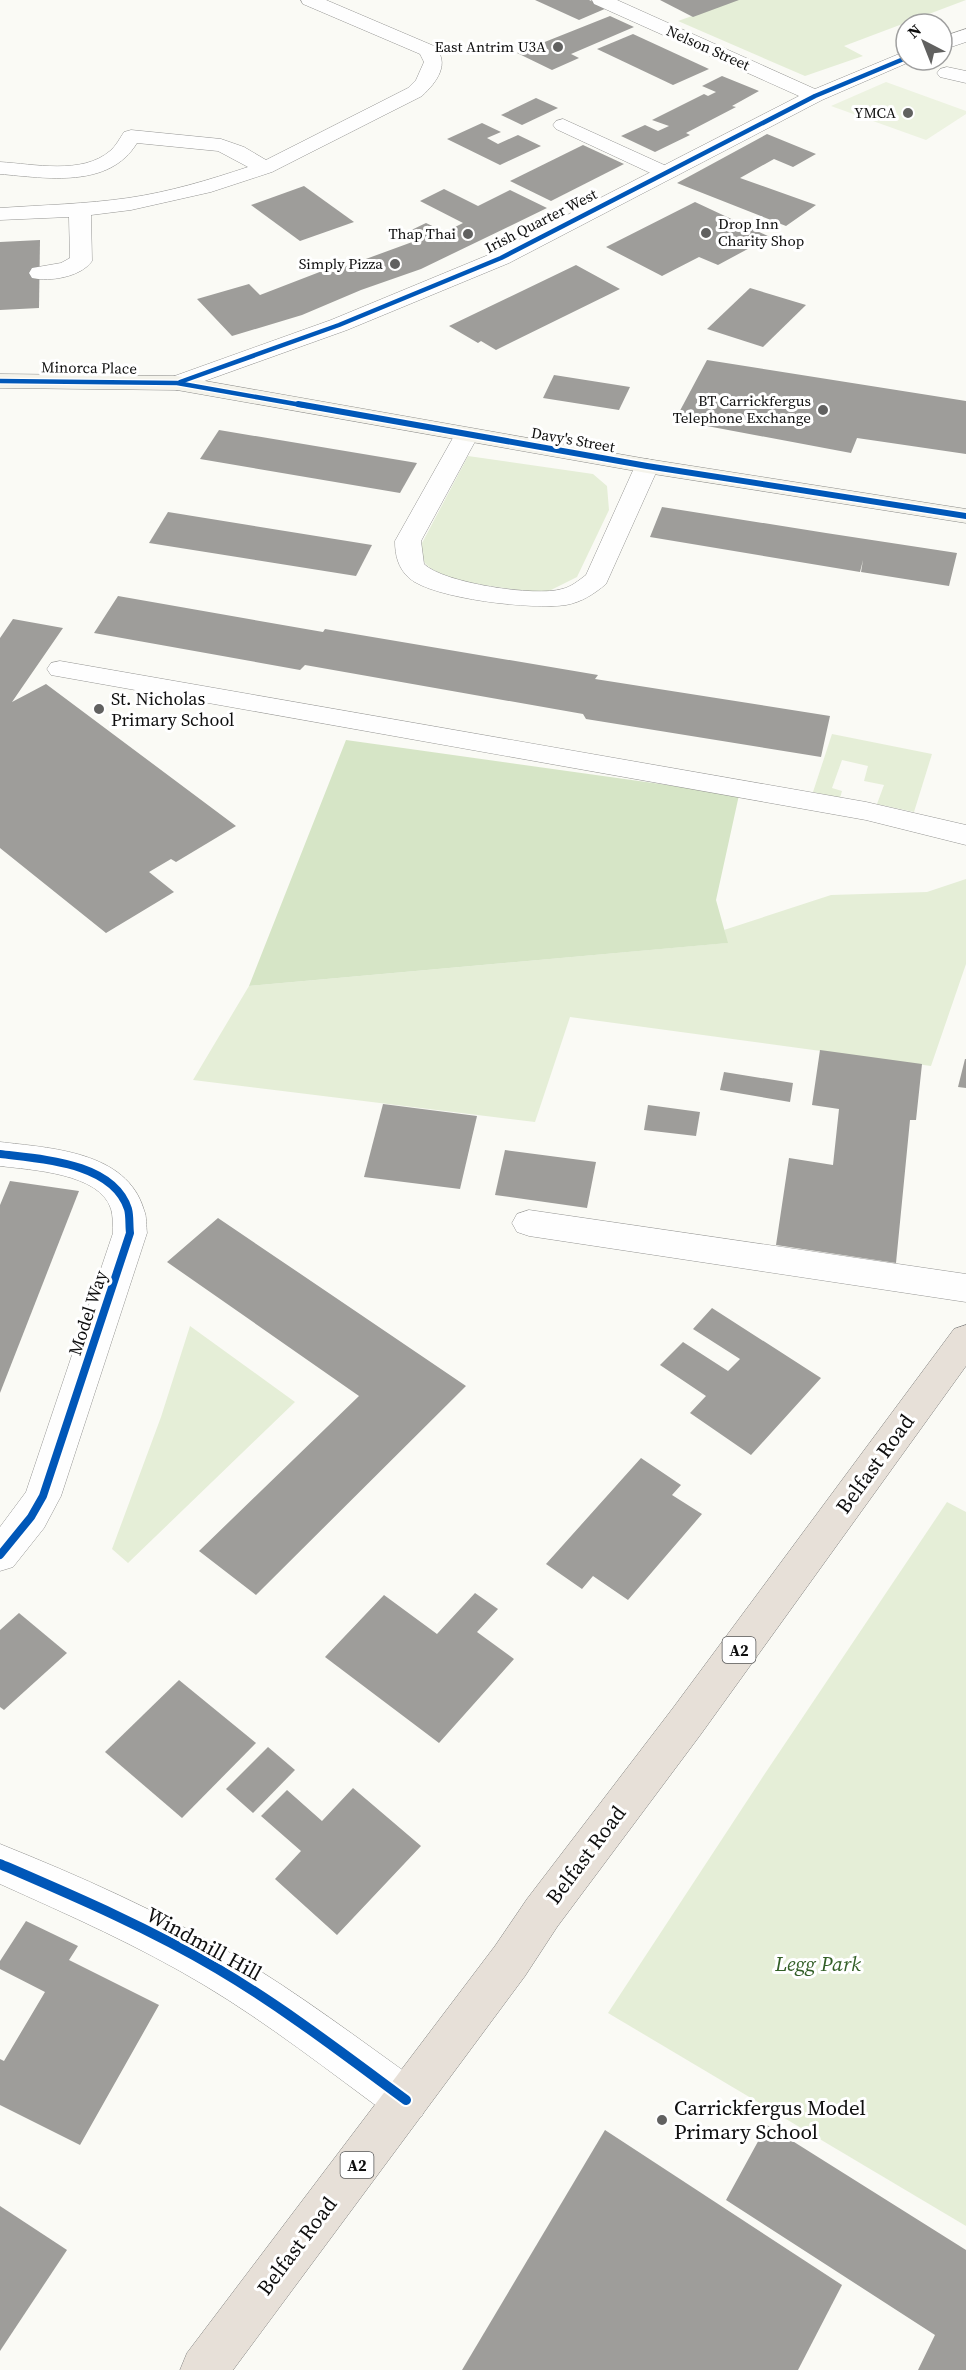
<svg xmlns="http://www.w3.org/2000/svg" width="966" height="2370" viewBox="0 0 966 2370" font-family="'Source Serif 4',serif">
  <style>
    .green { fill: #e5eed7 }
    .forest { fill: #d6e5c6 }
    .pitch { fill: #edf3e1 }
    .building { fill: #9e9d9a }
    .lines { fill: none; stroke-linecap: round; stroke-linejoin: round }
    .lane-casing { stroke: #959593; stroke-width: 1 }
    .street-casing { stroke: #959593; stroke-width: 1 }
    .secondary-casing { stroke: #8b8b89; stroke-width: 1 }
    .highway-casing { stroke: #828280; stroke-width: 1 }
    .lane { fill: #fefefe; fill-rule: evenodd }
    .street { fill: #fefefe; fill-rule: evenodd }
    .secondary { fill: #f4f3eb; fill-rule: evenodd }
    .highway { fill: #e7e0d8; fill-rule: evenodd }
    .cycleway-far3-casing { stroke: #fff; stroke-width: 7 }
    .cycleway-far2-casing { stroke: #fff; stroke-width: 9 }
    .cycleway-far1-casing { stroke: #fff; stroke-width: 11 }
    .cycleway-casing { stroke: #fff; stroke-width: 14 }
    .cycleway-far3 { stroke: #0057b8; stroke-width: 4.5 }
    .cycleway-far2 { stroke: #0057b8; stroke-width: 6 }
    .cycleway-far1 { stroke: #0057b8; stroke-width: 8 }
    .cycleway { stroke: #0057b8; stroke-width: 10 }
    .poi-dot { fill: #616160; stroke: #fff; stroke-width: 2 }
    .labels { text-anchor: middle; stroke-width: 6; stroke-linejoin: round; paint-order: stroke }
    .far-poi-label { font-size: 15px; fill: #0f0f0f; stroke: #fff; text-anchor: end }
    .far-street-label { font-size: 15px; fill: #0f0f0f; stroke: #fff }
    .shield { fill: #fff; stroke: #575757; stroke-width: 1.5 }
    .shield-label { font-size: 16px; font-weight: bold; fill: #0f0f0f }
    .poi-label { font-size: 18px; fill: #0f0f0f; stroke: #fff; text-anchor: start }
    .street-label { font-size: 18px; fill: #0f0f0f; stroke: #fff }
    .near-street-label { font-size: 21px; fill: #0f0f0f; stroke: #fff }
    .near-park-label { font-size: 21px; font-style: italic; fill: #335f27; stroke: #fff }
    .near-poi-label { font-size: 21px; fill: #0f0f0f; stroke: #fff; text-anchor: start }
  </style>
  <rect width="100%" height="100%" fill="#fafaf5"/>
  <g class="green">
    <polygon points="737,0 966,0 844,46 863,56 805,76 678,21"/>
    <path d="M468,456L593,474L607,486L609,510L577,577L547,592H533C506,587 442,584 425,563C421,558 422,551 421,545Z"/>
    <polygon points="832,734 932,754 914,812 877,804 884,785 864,781 868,766 842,760 832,788 842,791 840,798 813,792"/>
    <polygon points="966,879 966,964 931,1066 570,1017 535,1122 193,1080 249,986 727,943 724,930 831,895 927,892"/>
    <polygon points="190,1326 295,1402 128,1563 112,1549 161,1417"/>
    <polygon points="947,1502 966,1512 966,2226 608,2013 766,1772"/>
  </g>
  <polygon class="forest" points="346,740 739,795 716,900 728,943 249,986"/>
  <polygon class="pitch" points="886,82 966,111 966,114 926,140 831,106"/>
  <g class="building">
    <polygon points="535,0 589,0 607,8 579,20"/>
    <polygon points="660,0 739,0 693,17"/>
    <polygon points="610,16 634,27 571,54 579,58 552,70 517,53"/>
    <polygon points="633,34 709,69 673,85 597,49"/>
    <polygon points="722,76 759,91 732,106 736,107 686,133 690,135 655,152 621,136 645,125 658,131 669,126 652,120 704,94 708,96 716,92 702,86"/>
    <polygon points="536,98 558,108 522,125 501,115"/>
    <polygon points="482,123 501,132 487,138 498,144 518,135 541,146 500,165 447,139"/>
    <polygon points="767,134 816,154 793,167 774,159 740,178 816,205 786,226 677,183"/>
    <polygon points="583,145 624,164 551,201 510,181"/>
    <polygon points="304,186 354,222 300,241 251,205"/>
    <polygon points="444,189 478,206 510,190 547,208 421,269 361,290 302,315 232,336 197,299 249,284 260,295 330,268 333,271 415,241 401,235 426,223 445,232 463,223 420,201"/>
    <polygon points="695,202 770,237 718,265 699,257 662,276 606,247"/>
    <polygon points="40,240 39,308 0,310 0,242"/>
    <polygon points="576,265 620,289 496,350 481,341 478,343 449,326"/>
    <polygon points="750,288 806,305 763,347 707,329"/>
    <polygon points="707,360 966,401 966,454 857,438 851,453 675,420"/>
    <polygon points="554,375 630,387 619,410 543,398"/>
    <polygon points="219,430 417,463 400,493 200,459"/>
    <polygon points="662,507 826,533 957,553 949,586 861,572 863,560 860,572 650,537"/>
    <polygon points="168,512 372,545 356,576 149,543"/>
    <polygon points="118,596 323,632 325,629 598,675 595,679 830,716 821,757 586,719 583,714 305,665 300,670 94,633"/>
    <polygon points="13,619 63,628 12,702 46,684 236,826 176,862 171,859 149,872 174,892 106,933 0,848 0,638"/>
    <polygon points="820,1050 922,1064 916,1120 910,1120 896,1263 776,1245 789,1158 833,1165 839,1109 812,1105"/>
    <polygon points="965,1059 966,1059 966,1088 958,1087"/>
    <polygon points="724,1072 793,1083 790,1102 720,1090"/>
    <polygon points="383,1104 477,1116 460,1189 364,1177"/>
    <polygon points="648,1105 700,1112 696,1136 644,1130"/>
    <polygon points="505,1150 596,1162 587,1208 495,1195"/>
    <polygon points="10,1181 79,1191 0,1393 0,1205"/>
    <polygon points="218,1218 466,1386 256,1595 199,1551 359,1396 167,1262"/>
    <polygon points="712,1308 821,1378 751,1455 690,1413 706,1396 660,1365 683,1342 728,1371 740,1359 693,1329"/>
    <polygon points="641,1458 681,1485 672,1495 702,1514 628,1600 593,1576 582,1589 546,1564"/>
    <polygon points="475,1593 498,1609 477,1632 514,1659 439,1743 325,1657 384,1595 437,1634"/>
    <polygon points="19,1613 67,1653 4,1710 0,1707 0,1630"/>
    <polygon points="179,1680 256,1743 182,1818 105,1752"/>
    <polygon points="268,1747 295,1770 253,1813 226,1789"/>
    <polygon points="353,1788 421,1846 337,1935 275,1879 301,1851 261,1816 287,1790 322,1821"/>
    <polygon points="26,1921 78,1946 69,1960 159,2005 80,2145 0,2105 0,2059 4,2061 45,1992 0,1969 0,1961"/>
    <polygon points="767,2125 966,2250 966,2370 918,2370 935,2335 726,2200"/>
    <polygon points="605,2130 842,2285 798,2370 462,2370"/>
    <polygon points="0,2206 67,2250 0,2351"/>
  </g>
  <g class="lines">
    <defs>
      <g id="lane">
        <path d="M301,0H326L434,46C451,63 437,82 422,96L272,172L211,192L131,210L91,215L92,261C81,277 50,282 32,278L29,273L32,268L61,263L70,258L69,217L0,220V208C43,205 86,204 128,198C169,192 209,180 248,167L218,151L137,143C109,189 47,178 0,174V162C34,164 82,175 110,151C116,146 120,138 124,132L131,130L221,139L244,147L266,160L408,88L416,80L424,62L420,54L303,4Z"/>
        <polygon points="947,67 966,71 966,83 940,77 937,73 940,69"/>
        <polygon points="563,119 673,169 676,173 673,177 666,179 659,177 556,129 553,125 556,121"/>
        <polygon points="60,661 866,802 966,825 966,845 866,820 51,675 47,669 51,663"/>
        <polygon points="529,1210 966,1274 966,1302 529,1236 517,1232 512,1223 517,1214"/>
      </g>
      <g id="street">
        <polygon points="592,0 617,0 815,89 899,54 906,52 906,60 914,60 822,100 509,263 347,330 185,388 177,390 169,388 165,383 169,378 331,320 493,253 799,96 594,4"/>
        <polygon points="966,29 966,42 942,50 942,37"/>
        <path d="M466,429L474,431L478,436L421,541L424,564C443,583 536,597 562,589C571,587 578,581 586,575L635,466L638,461L647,459L656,461L659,466L606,584C594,594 582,602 566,605C534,610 433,599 409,578C398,568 395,555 395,541L454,436L458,431Z"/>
        <path d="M0,1142C50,1148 127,1151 144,1210C147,1217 146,1226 147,1233L61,1496L44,1528L13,1567L0,1571V1527L26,1492L113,1233C113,1226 113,1216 111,1209C100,1173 31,1170 0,1166Z"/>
        <path d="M0,1844C80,1876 160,1912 234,1955C300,1994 360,2040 422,2084L428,2100L422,2116L406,2122L390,2116C329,2071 269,2024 204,1985C139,1946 69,1915 0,1884Z"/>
      </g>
      <polygon id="secondary" points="0,374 177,376 647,459 966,509 966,523 647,473 177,390 0,388"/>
      <polygon id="highway" points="966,1325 966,1366 701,1734 557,1927 525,1976 233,2370 180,2370 187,2353 495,1946 527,1899 673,1708 954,1329"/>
    </defs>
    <use href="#lane" class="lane-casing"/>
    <use href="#street" class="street-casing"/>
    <use href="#secondary" class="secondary-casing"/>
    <use href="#highway" class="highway-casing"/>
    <use href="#lane" class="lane"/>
    <use href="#street" class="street"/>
    <use href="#secondary" class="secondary"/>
    <use href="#highway" class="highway"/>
    <defs>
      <g id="cycleway-far3">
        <polyline points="0,381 177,383 307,406"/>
        <polyline points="180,382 339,325 501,258 815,96 906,58"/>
      </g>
      <polyline id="cycleway-far2" points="298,404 647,466 966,516"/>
      <path id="cycleway-far1" d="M0,1154C40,1159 113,1162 128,1209C130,1216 129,1226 130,1233L43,1496L31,1517L0,1555"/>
      <path id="cycleway" d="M0,1864C74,1896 149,1928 218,1969C284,2008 345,2055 406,2100"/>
    </defs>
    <use href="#cycleway-far3" class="cycleway-far3-casing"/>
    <use href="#cycleway-far2" class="cycleway-far2-casing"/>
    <use href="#cycleway-far1" class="cycleway-far1-casing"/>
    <use href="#cycleway" class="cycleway-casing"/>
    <use href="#cycleway-far3" class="cycleway-far3"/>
    <use href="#cycleway-far2" class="cycleway-far2"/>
    <use href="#cycleway-far1" class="cycleway-far1"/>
    <use href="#cycleway" class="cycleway"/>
  </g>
  <g class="poi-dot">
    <circle cx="558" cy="47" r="6"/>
    <circle cx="908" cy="113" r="6"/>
    <circle cx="706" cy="233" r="6"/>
    <circle cx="468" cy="234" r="6"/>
    <circle cx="395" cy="264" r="6"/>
    <circle cx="823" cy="410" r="6"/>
    <circle cx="99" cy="709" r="6"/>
    <circle cx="662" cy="2120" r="6"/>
  </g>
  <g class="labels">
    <g class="far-poi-label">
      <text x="546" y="52">East Antrim U3A</text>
      <text x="896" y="118">YMCA</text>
      <text x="718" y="229" text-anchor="start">Drop Inn<tspan x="718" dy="17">Charity Shop</tspan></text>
      <text x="456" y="239">Thap Thai</text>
      <text x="383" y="269">Simply Pizza</text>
      <text x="811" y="406">BT Carrickfergus<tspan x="811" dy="17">Telephone Exchange</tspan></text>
    </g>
    <g class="far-street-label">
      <text transform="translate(708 48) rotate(24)" y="5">Nelson Street</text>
      <text transform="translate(541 221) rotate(-27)" y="5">Irish Quarter West</text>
      <text transform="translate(89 368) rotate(1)" y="5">Minorca Place</text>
      <text transform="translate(573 440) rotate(10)" y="5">Davy's Street</text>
    </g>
    <g class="shield">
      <rect x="722.5" y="1637" width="33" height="26" rx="4.5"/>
      <rect x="340.5" y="2152" width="33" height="26" rx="4.5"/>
    </g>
    <g class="shield-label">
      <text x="739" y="1656">A2</text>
      <text x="357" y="2171">A2</text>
    </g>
    <g class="poi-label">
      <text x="111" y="705">St. Nicholas<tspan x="111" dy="21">Primary School</tspan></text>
    </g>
    <g class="street-label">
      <text transform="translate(88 1313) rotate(-72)" y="6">Model Way</text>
    </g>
    <g class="near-street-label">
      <text transform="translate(875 1464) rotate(-54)" y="7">Belfast Road</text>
      <text transform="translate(586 1855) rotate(-53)" y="7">Belfast Road</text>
      <text transform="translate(204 1944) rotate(29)" y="7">Windmill Hill</text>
      <text transform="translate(297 2246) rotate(-53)" y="7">Belfast Road</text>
    </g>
    <g class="near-park-label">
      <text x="818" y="1971">Legg Park</text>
    </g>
    <g class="near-poi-label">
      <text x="674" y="2115">Carrickfergus Model<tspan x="674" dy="24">Primary School</tspan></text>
    </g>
  </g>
  <g transform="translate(924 42) rotate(318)"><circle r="28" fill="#ffffff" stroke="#9f9f9f" stroke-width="1.5"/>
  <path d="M0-4.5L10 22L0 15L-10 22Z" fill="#616160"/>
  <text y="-9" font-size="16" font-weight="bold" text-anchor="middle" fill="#0f0f0f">N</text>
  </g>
</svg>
